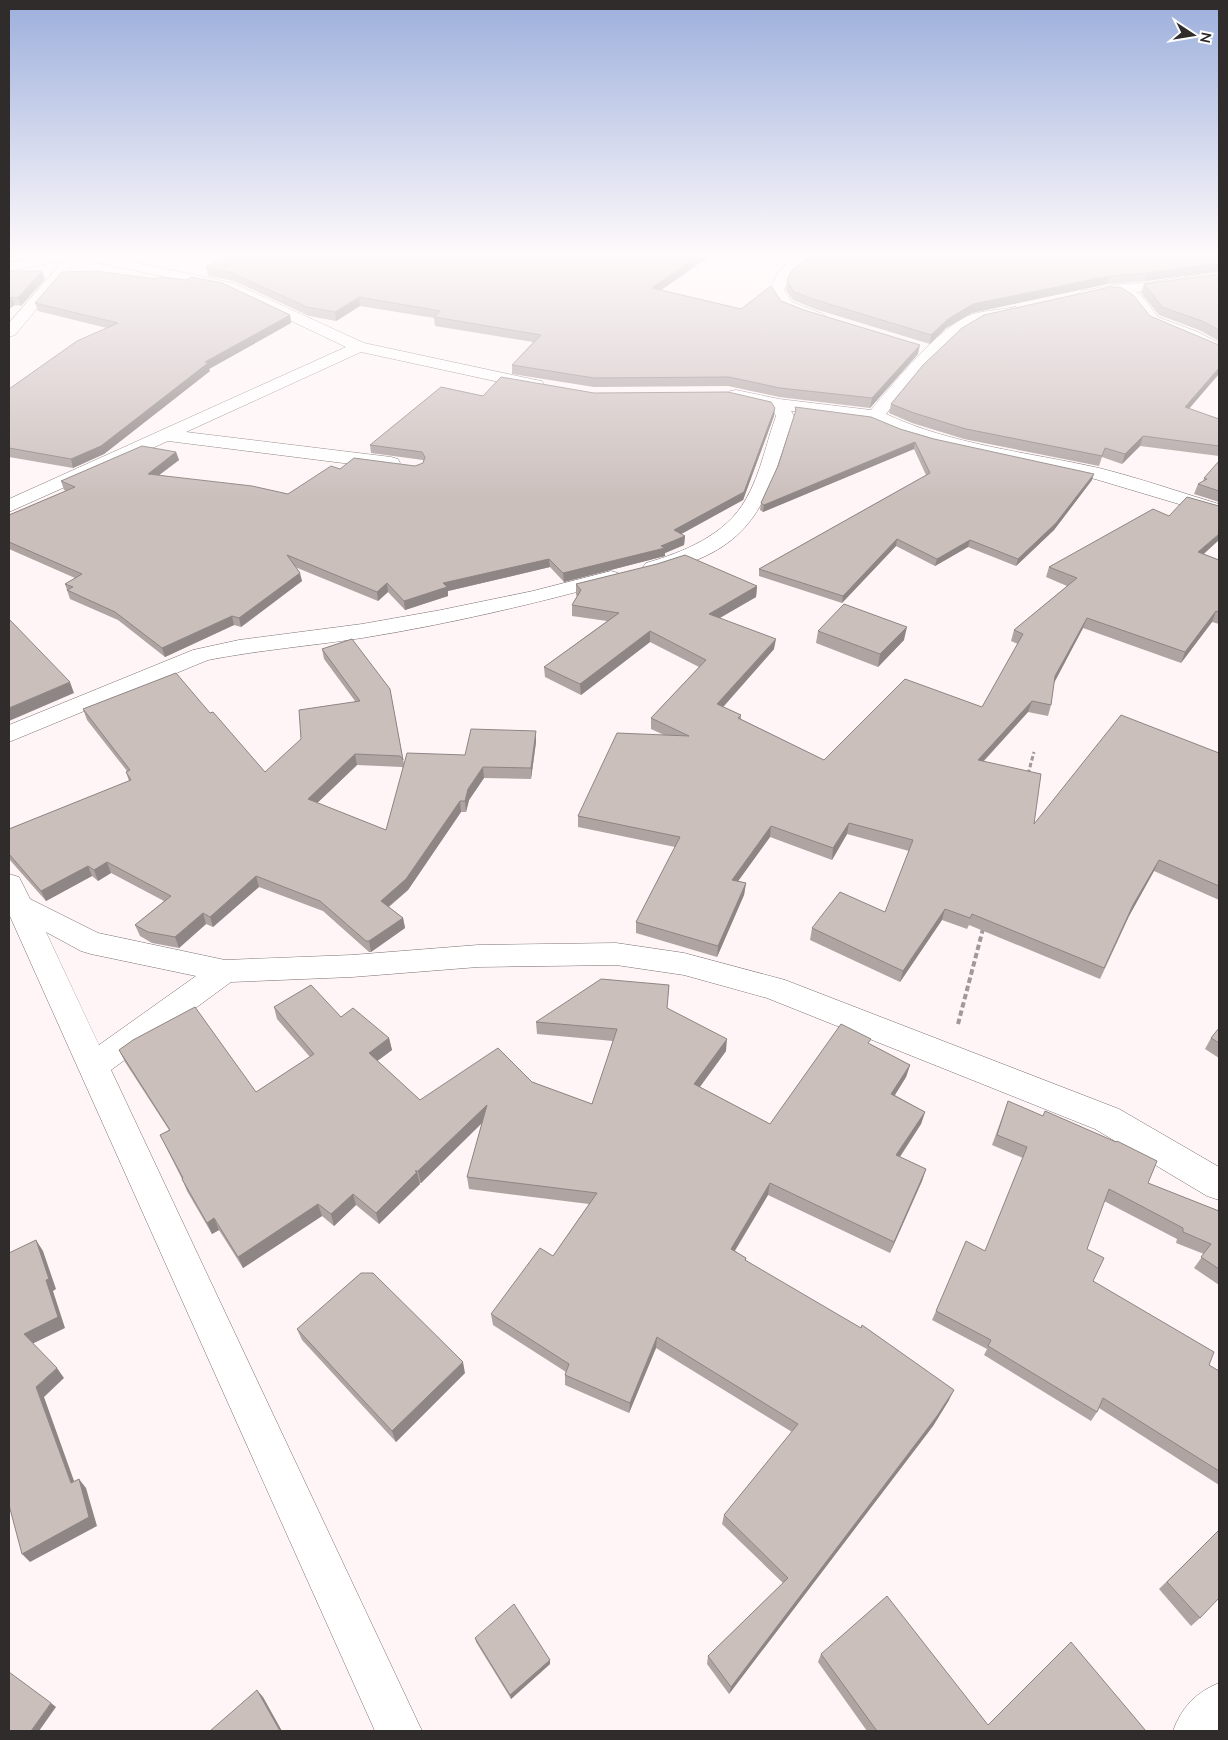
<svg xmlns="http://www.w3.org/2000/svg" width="1228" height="1740" viewBox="0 0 1228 1740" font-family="'Nunito Sans',sans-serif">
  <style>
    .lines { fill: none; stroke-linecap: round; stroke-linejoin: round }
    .street-casing { stroke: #7b7071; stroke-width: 1 }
    .secondary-casing { stroke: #7b7071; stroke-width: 1 }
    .path-far1 { stroke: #a09899; stroke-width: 3; stroke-dasharray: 4.5 2.5; stroke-linecap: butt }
    .path { stroke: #a09899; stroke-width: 4; stroke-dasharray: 5.5 3; stroke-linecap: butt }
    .street { fill: #fff; fill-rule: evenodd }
    .secondary { fill: #fff; fill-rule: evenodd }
    .wall { fill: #afa4a2; fill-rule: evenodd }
    .shaded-wall { fill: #8e8684 }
    .building { fill: #cbbfbc; stroke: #8e8684 }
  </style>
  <rect width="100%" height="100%" fill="#fff5f6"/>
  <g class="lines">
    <defs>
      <g id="street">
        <polygon points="45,256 72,256 65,260 9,271 9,263"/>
        <polygon points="77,256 103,256 233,283 364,343 536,380 542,381 544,385 542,389 536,390 361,352 186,432 391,457 398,459 400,463 398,467 391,469 168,441 9,512 9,499 346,347 224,289 84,260"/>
        <polygon points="795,256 810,256 790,277 784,290 792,302 823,314 826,317 823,320 813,320 781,308 770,290 778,272"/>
        <polygon points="1219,272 1219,280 1136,292 1142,296 1158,317 1198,332 1219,343 1219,354 1148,323 1132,302 1118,294 1086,298 1081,297 1079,294 1081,291 1120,284 1145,283"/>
        <path d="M1015,307L1020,309L1023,312L1020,315C1008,318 994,318 982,322C953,331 906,390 886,414C952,445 1028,452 1099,468C1139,478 1179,492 1219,504V516L1095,479L933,444L899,434L871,421L791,411L794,416C770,485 764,537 686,564C674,568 659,575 646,571L643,567L646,563C684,552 726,535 746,499C761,473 766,443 776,416L772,408L730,399L727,395L730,391L736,390L779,399L871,410C894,383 940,325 973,314C986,310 1002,310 1015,307Z"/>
        <path d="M611,571L618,573L622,577L618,581C534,604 449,624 362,638C310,646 259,650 208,660L9,742V725L193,650L239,640L362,624L441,610L533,591Z"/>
        <path d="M9,874L19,877L30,899L98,933L225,960L352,955L478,945L616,943L684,953L785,980L1119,1109L1219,1167V1200L1207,1196L1095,1129L767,998L684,975L616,965L478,967L352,977L231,982L111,1070L422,1731H375L9,914ZM46,932L81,951L91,954L196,976L99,1045Z"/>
        <path d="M1219,1683V1731H1173C1181,1708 1196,1692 1219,1683Z"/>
      </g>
      <polygon id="secondary" points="67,256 81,256 15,335 9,337 9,323"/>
    </defs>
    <use href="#street" class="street-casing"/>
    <use href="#secondary" class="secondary-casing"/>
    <polyline class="path-far1" points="1028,774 1034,752"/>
    <polyline class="path" points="958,1024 983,929"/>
    <use href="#street" class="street"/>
    <use href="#secondary" class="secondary"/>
  </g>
  <g class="wall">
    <polygon points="710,256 661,290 741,309 781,301 918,354 870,408 779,397 728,386 594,387 512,374 512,365 533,342 435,326 434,318 360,306 336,321 309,316 234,281 208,276 206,267"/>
    <polygon points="1219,256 1219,271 1145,281 1107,284 972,313 946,328 930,344 815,309 793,300 786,290 787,281"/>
    <polygon points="9,271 45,279 21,306 15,305 9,309"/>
    <polygon points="1219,274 1219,341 1199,330 1159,315 1141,293 1144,284"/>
    <polygon points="35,303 290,315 291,323 209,369 210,371 104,454 73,468 9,457 9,389 107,328 38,311"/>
    <polygon points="1150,316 1189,409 1219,419 1219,456 1140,446 1122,464 1102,457 1099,466 964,439 912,423 889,413 891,404"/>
    <polygon points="594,393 774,416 743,500 681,534 685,536 684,545 665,553 665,556 564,582 550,567 448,591 448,596 405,610 388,592 378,601 295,567 302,581 241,627 234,625 165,657 118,620 70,599 65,584 75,578 9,549 9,515 66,491 64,490 61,481 176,452 179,460 159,475 288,494 340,469 415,466 423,463 423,460 371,453 370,445 483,396"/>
    <polygon points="795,407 900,429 934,439 1092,480 1054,530 1016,566 968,547 935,566 896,546 842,603 759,576 759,569 926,475 914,449 763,512 760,510 761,503 778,466 795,415"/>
    <polygon points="1219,461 1219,502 1194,494 1198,484 1203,481 1204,478"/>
    <polygon points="1169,516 1204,554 1219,560 1219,624 1212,622 1181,663 1083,628 1054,682 1051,705 1048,716 1028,712 984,761 1034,824 1219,753 1219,900 1154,871 1129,916 1100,979 969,925 967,929 942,920 900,982 810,940 812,928 885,912 909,851 847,834 832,860 770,837 738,881 746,883 744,895 717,957 636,933 636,922 675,847 578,827 578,816 664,735 651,729 651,718 699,667 650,642 581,695 545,677 544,667 607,621 572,616 572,605 577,596 576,595 576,584 757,586 756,597 720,618 774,649 723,707 741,715 741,719 824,760 982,707 1018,644 1011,641 1014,630 1067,586 1046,577 1049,567"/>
    <polygon points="818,631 904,640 878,667 816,643"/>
    <path d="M322,649L390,689L404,764L465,755L536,731V742L531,779L484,778L469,800L466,812H461L408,890L389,907L403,918L405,928L371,952H369L323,911L259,887L213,927L206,924L179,948L152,943L140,936L135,925L164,901L111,873L98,881L92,876L46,901L9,859V829L129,781L126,772L127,771L87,720L83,709L210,713L265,772L355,701L324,659ZM357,765L402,767L403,768L386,830L317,803Z"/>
    <polygon points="669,985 667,1008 726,1051 700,1087 770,1124 870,1044 910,1065 906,1077 895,1095 925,1112 921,1124 900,1157 926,1169 922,1181 890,1253 768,1195 735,1251 746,1258 746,1261 949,1400 933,1426 729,1694 707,1664 708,1656 783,1583 722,1524 724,1515 792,1432 656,1348 629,1413 565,1385 565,1375 566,1372 493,1325 491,1314 553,1256 589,1204 469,1189 467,1177 482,1123 421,1183 420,1183 420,1184 379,1224 356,1205 334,1226 322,1216 243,1268 219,1230 212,1234 187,1191 182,1179 160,1135 169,1130 125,1062 119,1050 256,1092 310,1057 277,1019 274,1007 341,1017 389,1038 392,1050 377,1061 420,1100 532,1082 592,1104 613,1041 537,1034 536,1022"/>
    <polygon points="1219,1028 1219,1058 1205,1049 1211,1038"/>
    <polygon points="1008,1101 1148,1183 1219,1211 1219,1285 1194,1268 1204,1254 1176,1243 1177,1239 1104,1201 1087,1249 1093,1281 1209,1365 1219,1371 1219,1485 1099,1408 1097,1412 1091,1421 984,1355 987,1349 932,1320 936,1311 985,1251 1023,1158 992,1145"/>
    <polygon points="297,1329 465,1373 396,1442 302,1340"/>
    <polygon points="1219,1530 1200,1618 1191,1626 1159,1589"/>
    <polygon points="475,1638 550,1664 511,1699 476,1642"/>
    <polygon points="821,1654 988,1725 1146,1731 867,1731 818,1662"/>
  </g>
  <g class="shaded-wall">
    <polygon points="698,256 710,256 651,297 652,288"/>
    <polygon points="1219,263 1219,271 1145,281 1147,273"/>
    <polygon points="42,271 45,279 21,306 18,298"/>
    <polygon points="1109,276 1107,284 972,313 946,328 930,344 931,335 948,319 973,304"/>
    <polygon points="12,297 15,305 9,309 9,299"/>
    <polygon points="359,297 360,306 336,321 335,312"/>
    <polygon points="290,315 291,323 209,369 210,371 104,454 73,468 71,459 205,362"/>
    <polygon points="920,345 918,354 870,408 872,398"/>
    <polygon points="1219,368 1219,374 1182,417 1185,407"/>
    <polygon points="775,408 774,416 743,500 674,538 674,530"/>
    <polygon points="1143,436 1140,446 1122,464 1125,454"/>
    <polygon points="915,442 914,449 763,512 764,505"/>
    <polygon points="176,452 179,460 150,482 148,474"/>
    <polygon points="1094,474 1092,480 1054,530 1016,566 1018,559"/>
    <polygon points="1219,534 1219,540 1194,563 1198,552"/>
    <polygon points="685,536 684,545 665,553 665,556 564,582 563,573 661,546"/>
    <polygon points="897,539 896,546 842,603 843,596"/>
    <polygon points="970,540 968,547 935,566 937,559"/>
    <polygon points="549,559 550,567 448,591 448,596 405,610 404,601 443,583"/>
    <polygon points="300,573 302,581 241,627 239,618"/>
    <polygon points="387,583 388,592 378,601 377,592"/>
    <polygon points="757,586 756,597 709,624 709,614"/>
    <polygon points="1216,611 1212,622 1181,663 1185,652"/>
    <polygon points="232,616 234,625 165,657 162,648"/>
    <polygon points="1087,618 1083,628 1052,687 1055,676"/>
    <polygon points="907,627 904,640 878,667 880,654"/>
    <polygon points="650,631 650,642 581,695 580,684"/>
    <polygon points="776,639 774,649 716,715 717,704"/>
    <polygon points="70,682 74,693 9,721 9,708"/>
    <polygon points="1032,701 1028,712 975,770 978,760"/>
    <polygon points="536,731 536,742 531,779 531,768"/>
    <polygon points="355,754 357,765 310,810 308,799"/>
    <polygon points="483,767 484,778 469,800 466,812 465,801 468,789"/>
    <polygon points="460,801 461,812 408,890 383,911 381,901"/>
    <polygon points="849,823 847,834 832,860 833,848"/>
    <polygon points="771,826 770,837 731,891 732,880"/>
    <polygon points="1159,860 1154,871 1129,916 1100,979 1133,905"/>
    <polygon points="107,862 111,873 98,881 94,870"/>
    <polygon points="88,866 92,876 46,901 41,891"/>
    <polygon points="256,876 259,887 213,927 210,917"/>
    <polygon points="746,883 744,895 717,957 718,946"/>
    <polygon points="945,909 942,920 900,982 903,971"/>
    <polygon points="203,913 206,924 179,948 175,937"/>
    <polygon points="403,918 405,928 371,952 369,941"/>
    <polygon points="389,1038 392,1050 372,1065 369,1053"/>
    <polygon points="727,1039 726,1051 693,1096 694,1084"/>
    <polygon points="910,1065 906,1077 888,1106 891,1094"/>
    <polygon points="487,1105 488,1117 421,1183 418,1171"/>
    <polygon points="925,1112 921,1124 893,1167 896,1155"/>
    <polygon points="926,1169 922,1181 890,1253 894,1242"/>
    <polygon points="417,1172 420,1184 379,1224 376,1213"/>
    <polygon points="770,1183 768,1195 729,1260 731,1249"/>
    <polygon points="353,1194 356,1205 334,1226 331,1214"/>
    <polygon points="318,1204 322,1216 243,1268 238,1257"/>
    <polygon points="214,1218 219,1230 212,1234 207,1223"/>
    <polygon points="36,1240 43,1251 56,1289 53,1291 65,1328 32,1344 24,1334 46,1280"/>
    <polygon points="657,1337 656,1348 629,1413 630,1403"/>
    <polygon points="463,1362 465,1373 396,1442 392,1431"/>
    <polygon points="57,1368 64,1378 44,1397 78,1492 71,1483 36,1387"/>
    <polygon points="954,1390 949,1400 933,1426 729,1694 731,1687"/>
    <polygon points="79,1479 86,1488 97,1526 30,1562 22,1554"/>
    <polygon points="550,1660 550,1664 511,1699 510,1695"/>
    <polygon points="257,1690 263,1697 282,1731 280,1731"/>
    <polygon points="51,1703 56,1707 39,1731 31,1731"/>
  </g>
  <g class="building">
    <polygon points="226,256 698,256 652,288 741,309 771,286 781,301 804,310 920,345 872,398 780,388 729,377 594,378 512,365 541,335 434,317 440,311 359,297 335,312 307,307 232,273 206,267"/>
    <polygon points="810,256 1219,256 1219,263 1147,273 1109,276 973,304 948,319 931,335 816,300 794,292 787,281 792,270"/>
    <polygon points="9,271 42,271 18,298 12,297 9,299"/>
    <polygon points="95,271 156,279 160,277 186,280 192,277 222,283 290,315 205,362 208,363 101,446 71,459 9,448 9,389 77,341 118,323 35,303 62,272"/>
    <polygon points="1219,274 1219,330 1202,321 1162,307 1144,284"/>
    <polygon points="1110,287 1120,287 1133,295 1150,316 1219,345 1219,368 1185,407 1219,419 1219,446 1143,436 1125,454 1105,448 1102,456 966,429 914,413 891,404 923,365 962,328 984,315"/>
    <polygon points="501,377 594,393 728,392 771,402 775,408 744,492 674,530 685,536 661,546 665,548 563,573 549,559 443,583 447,587 404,601 387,583 377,592 287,555 300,573 239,618 232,616 162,648 115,612 67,590 73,587 65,584 82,574 9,542 9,515 75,487 61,481 142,446 176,452 148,474 252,486 288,494 331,466 340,469 354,458 415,466 423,463 425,457 422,452 370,445 441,387 483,396"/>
    <polygon points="795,407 871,417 900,429 934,439 1094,474 1056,523 1018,559 970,540 937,559 897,539 843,596 759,569 930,473 915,442 764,505 761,503 778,466 796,410"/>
    <polygon points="1219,461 1219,491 1198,484 1207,479 1204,478"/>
    <polygon points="1187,497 1219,506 1219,534 1198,552 1219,560 1219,612 1216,611 1185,652 1087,618 1055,676 1051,705 1032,701 978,760 1041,774 1034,824 1121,715 1219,753 1219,886 1159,860 1133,905 1104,968 972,914 970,918 945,909 903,971 812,928 840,892 885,912 913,840 849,823 833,848 771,826 732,880 746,883 718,946 636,922 680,837 578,816 617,733 689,736 651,718 706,660 650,631 580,684 544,667 619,613 572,605 581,590 576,584 657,564 685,555 757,586 709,614 776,639 717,704 741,715 738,718 824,760 905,679 982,707 1023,634 1014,630 1077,578 1049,567 1153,509 1169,516"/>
    <polygon points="844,604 907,627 880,654 818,631"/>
    <polygon points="9,619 70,682 9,708"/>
    <polygon points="352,639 390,689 403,760 400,756 355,754 308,799 386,830 407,753 465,755 471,729 536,731 531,768 483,767 468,789 465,801 460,801 406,879 381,901 403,918 369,941 366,941 320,901 256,876 210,917 203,913 175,937 148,932 135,925 171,896 107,862 94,870 88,866 41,891 9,854 9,829 131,780 126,772 130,770 83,709 176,673 210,713 213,712 265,772 301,739 299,710 360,701 322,649"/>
    <polygon points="601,979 669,985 667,1008 727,1039 694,1084 770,1124 841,1024 871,1039 868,1043 910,1065 891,1094 925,1112 896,1155 926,1169 894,1242 770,1183 731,1249 746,1258 745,1260 861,1328 862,1325 954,1390 937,1416 731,1687 708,1656 788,1578 724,1515 798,1424 657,1337 630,1403 565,1375 569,1364 491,1314 540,1248 553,1256 597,1193 467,1177 487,1105 418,1171 415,1171 417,1172 376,1213 353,1194 331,1214 318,1204 238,1257 214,1218 207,1223 182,1179 183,1178 160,1135 170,1130 119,1050 133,1040 195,1007 256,1092 314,1054 274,1007 311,985 341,1017 353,1008 389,1038 369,1053 420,1100 498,1048 532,1082 592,1104 617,1029 536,1022"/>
    <polygon points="1219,1028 1219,1043 1211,1038"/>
    <polygon points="1008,1101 1043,1116 1045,1111 1116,1142 1117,1141 1157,1161 1148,1183 1219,1211 1219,1269 1201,1257 1211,1244 1183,1232 1183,1228 1109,1189 1087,1249 1104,1258 1093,1281 1214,1352 1209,1365 1219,1371 1219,1471 1103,1398 1097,1412 988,1346 991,1340 936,1311 966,1241 985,1251 1027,1147 997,1135"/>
    <polygon points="36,1240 49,1279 46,1280 58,1317 24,1334 57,1368 36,1387 71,1483 79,1479 89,1517 22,1554 9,1505 9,1253"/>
    <polygon points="361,1273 373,1273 463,1362 392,1431 297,1329"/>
    <polygon points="1219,1530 1219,1598 1200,1618 1167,1582"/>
    <polygon points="887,1596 988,1725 1071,1642 1146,1731 877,1731 821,1654"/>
    <polygon points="514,1604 550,1660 510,1695 475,1638"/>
    <polygon points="9,1672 51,1703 31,1731 9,1731"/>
    <polygon points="257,1690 280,1731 210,1731"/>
  </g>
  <linearGradient id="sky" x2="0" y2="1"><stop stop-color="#9cafdc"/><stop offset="0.51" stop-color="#fffafb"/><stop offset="1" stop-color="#fffafb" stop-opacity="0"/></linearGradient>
  <rect width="1228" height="499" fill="url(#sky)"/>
  <rect width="1228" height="1740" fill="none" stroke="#302c2c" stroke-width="20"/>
  <g transform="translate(1193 35) rotate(102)" stroke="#ffffff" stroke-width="4" paint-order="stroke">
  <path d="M0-4L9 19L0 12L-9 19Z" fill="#302c2c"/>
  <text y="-8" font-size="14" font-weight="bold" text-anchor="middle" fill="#302c2c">N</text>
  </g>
</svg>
